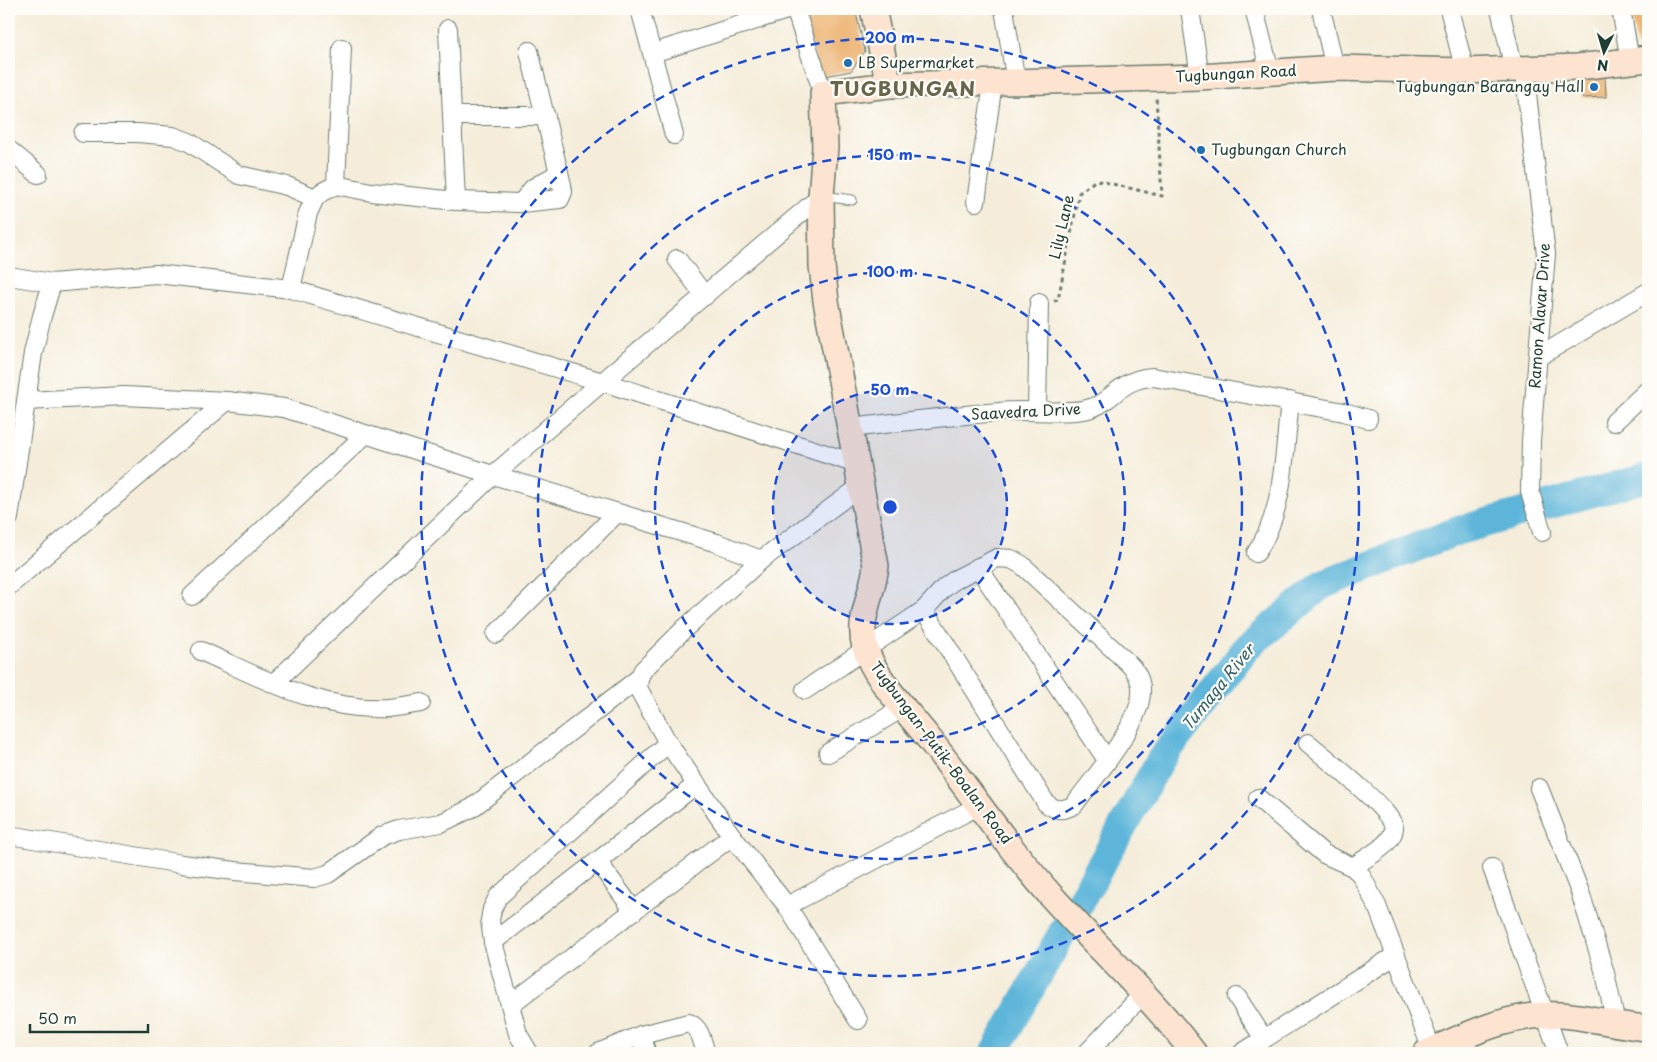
<svg xmlns="http://www.w3.org/2000/svg" width="1657" height="1062" viewBox="0 0 1657 1062" font-family="'Playpen Sans',sans-serif">
  <style>
    .lines { fill: none; stroke-linecap: round; stroke-linejoin: round }
    .river { stroke: #5db6da; stroke-width: 29 }
    .building { fill: #edb372 }
    .lane-casing { stroke: #6a7b6e; stroke-width: 11 }
    .street-casing { stroke: #6a7b6e; stroke-width: 20 }
    .secondary-casing { stroke: #6a7b6e; stroke-width: 28 }
    .path { stroke: #6a7b6e; stroke-width: 3; stroke-dasharray: 4 4; stroke-linecap: butt }
    .lane { stroke: #fff; stroke-width: 9 }
    .street { stroke: #fff; stroke-width: 18 }
    .secondary { stroke: #fde4d1; stroke-width: 25 }
    .ring { fill: none; stroke: #1d4ed8; stroke-width: 2.5; stroke-dasharray: 9 6 }
    .poi-dot { fill: #1f6fb2; stroke: #fdfcf7; stroke-width: 2 }
    .labels { text-anchor: middle; stroke-width: 4.5; stroke-linejoin: round; paint-order: stroke }
    .poi-label { font-size: 15px; fill: #1f3d34; stroke: #fdfcf7; text-anchor: start }
    .street-label { font-size: 15px; fill: #1f3d34; stroke: #fdfcf7 }
    .water-label { font-size: 16px; font-style: italic; fill: #326166; stroke: #fdfcf7 }
    .district-label { font-size: 20px; font-weight: bold; letter-spacing: 1px; fill: #67664a; stroke: #fdfcf7 }
    .centre { fill: #1d4ed8; stroke: #fdfcf7; stroke-width: 2.5 }
    .ring-label { font-size: 15px; text-anchor: middle; font-weight: bold; fill: #1d4ed8; stroke: #fdfcf7; stroke-width: 4.5; stroke-linejoin: round; paint-order: stroke }
  </style>
  <rect width="100%" height="100%" fill="#fdfcf7"/>
  <filter id="ink" filterUnits="userSpaceOnUse"><feTurbulence type="fractalNoise" baseFrequency=".02" numOctaves="2"/><feDisplacementMap in="SourceGraphic" scale="10" xChannelSelector="R" yChannelSelector="G"/><feConvolveMatrix kernelMatrix="1 2 1 2 8 2 1 2 1" color-interpolation-filters="sRGB"/></filter>
  <filter id="wash" filterUnits="userSpaceOnUse"><feTurbulence type="fractalNoise" baseFrequency=".0096" numOctaves="4" result="noise"/><feDisplacementMap in="SourceGraphic" scale="20" xChannelSelector="R" yChannelSelector="G"/><feGaussianBlur stdDeviation="1.12" result="paint"/><feColorMatrix in="noise" values="0 0 0 0 0 0 0 0 0 0 0 0 0 0 0 0 0 1.4 0 .05"/><feComposite in="paint" operator="in"/></filter>
  <g filter="url(#wash)">
    <rect width="100%" height="100%" fill="#f5edda"/>
    <g class="lines">
      <polyline class="river" points="994,1053 1161,759 1248,646 1322,585 1457,531 1648,477"/>
    </g>
    <g id="blocks">
      <g class="building">
        <polygon points="802,9 855,9 865,51 851,71 820,77"/>
        <polygon points="1630,9 1648,9 1648,44 1637,46"/>
        <polygon points="1605,77 1606,97 1582,98 1582,78"/>
      </g>
    </g>
  </g>
  <g filter="url(#ink)">
    <use href="#blocks" fill-opacity="0" stroke="#6a7b6e" stroke-width="1"/>
    <g class="lines">
      <defs>
        <polyline id="lane" points="823,196 852,200"/>
        <g id="street">
          <polyline points="640,9 674,135"/>
          <polyline points="795,9 823,93"/>
          <polyline points="1004,9 1016,82"/>
          <polyline points="1190,9 1200,77"/>
          <polyline points="1254,9 1270,72"/>
          <polyline points="1321,9 1335,68"/>
          <polyline points="1449,9 1465,71"/>
          <polyline points="1500,9 1514,69"/>
          <polyline points="1621,9 1630,61"/>
          <polyline points="448,29 456,201"/>
          <polyline points="653,53 790,9"/>
          <polyline points="1524,69 1546,254 1531,441 1530,492 1542,532"/>
          <polyline points="452,116 546,116"/>
          <polyline points="83,133 138,133 173,136 189,142 239,175 287,186 315,198"/>
          <polyline points="9,150 38,174"/>
          <polyline points="336,185 342,48"/>
          <polyline points="976,202 993,83"/>
          <polyline points="521,203 533,188 559,173"/>
          <polyline points="677,259 705,296"/>
          <polyline points="9,276 52,283 156,274 291,289 603,382 857,464"/>
          <polyline points="291,289 308,213 315,198 322,192 336,185 371,192 456,201 521,203 560,199 563,192 562,185 529,51"/>
          <polyline points="1538,357 1648,292"/>
          <polyline points="26,401 124,396 227,401 284,408 493,475 717,543 761,560"/>
          <polyline points="1037,410 1039,303"/>
          <polyline points="1614,422 1648,390"/>
          <path d="M851,428C900,422 950,416 999,412C1027,409 1056,414 1083,410C1112,406 1116,379 1153,377L1344,412L1368,419"/>
          <polyline points="9,518 33,353 42,316 52,283"/>
          <path d="M1256,553C1285,511 1284,451 1290,401"/>
          <polyline points="978,567 1107,760"/>
          <polyline points="9,586 227,401"/>
          <polyline points="192,596 365,435"/>
          <polyline points="496,634 617,513"/>
          <path d="M201,651C260,677 321,712 387,708C398,707 410,705 421,703"/>
          <polyline points="275,682 493,475 821,196"/>
          <path d="M805,690L924,610L944,588L956,579L997,558L1011,559L1022,565L1128,663C1133,668 1138,674 1140,682C1150,716 1093,778 1074,805C1062,811 1056,811 1046,803L924,610"/>
          <path d="M1308,743C1322,755 1395,813 1394,828C1393,845 1365,858 1353,867L1361,875L1377,906L1432,1050"/>
          <polyline points="828,753 904,707"/>
          <polyline points="1539,788 1580,892 1605,973 1616,1024"/>
          <polyline points="1258,798 1324,854 1353,867"/>
          <polyline points="9,835 182,864 235,871 314,878 328,874 382,836 399,830 441,823 472,808 639,678"/>
          <polyline points="598,862 634,911"/>
          <polyline points="1492,868 1559,1053"/>
          <polyline points="787,906 732,836 668,743 638,688 639,678 643,670 684,629 761,560 861,486"/>
          <polyline points="493,942 697,784"/>
          <polyline points="1237,997 1264,1039"/>
          <polyline points="511,1004 732,836"/>
          <polyline points="858,1020 787,906 980,805"/>
          <polyline points="641,1035 647,1053"/>
          <polyline points="525,1053 528,1051 518,1034 493,942 490,920 492,909 498,897 668,743"/>
          <path d="M598,1053L641,1035L689,1023C701,1028 702,1042 706,1053"/>
          <polyline points="1087,1053 1144,993"/>
          <polyline points="1242,1053 1396,955"/>
        </g>
        <g id="secondary">
          <polyline points="873,9 889,85"/>
          <path d="M1194,1053C1151,997 1101,951 1054,899C1009,849 971,793 930,740C910,714 874,679 865,647C857,621 873,593 876,566L826,301L822,266L821,196L825,147L823,93L889,85L1200,77L1335,68L1465,71L1577,67L1648,59"/>
          <path d="M1426,1053C1469,1034 1512,1012 1561,1015C1590,1017 1619,1026 1648,1028"/>
        </g>
      </defs>
      <use href="#lane" class="lane-casing"/>
      <use href="#street" class="street-casing"/>
      <use href="#secondary" class="secondary-casing"/>
      <polyline class="path" points="1054,301 1058,300 1079,193 1096,180 1162,196 1156,96"/>
      <use href="#lane" class="lane"/>
      <use href="#street" class="street"/>
      <use href="#secondary" class="secondary"/>
    </g>
  </g>
  <circle cx="890" cy="507" r="117" fill="#1d4ed8" fill-opacity=".12"/>
  <g class="ring">
    <circle cx="890" cy="507" r="117"/>
    <circle cx="890" cy="507" r="235"/>
    <circle cx="890" cy="507" r="352"/>
    <circle cx="890" cy="507" r="469"/>
  </g>
  <g class="poi-dot">
    <circle cx="848" cy="63" r="5"/>
    <circle cx="1594" cy="87" r="5"/>
    <circle cx="1201" cy="150" r="5"/>
  </g>
  <g class="labels">
    <g class="poi-label">
      <text x="858" y="68">LB Supermarket</text>
      <text x="1584" y="92" text-anchor="end">Tugbungan Barangay Hall</text>
      <text x="1211" y="155">Tugbungan Church</text>
    </g>
    <g class="street-label">
      <text transform="translate(1236 74) rotate(-3)" y="5">Tugbungan Road</text>
      <text transform="translate(1062 227) rotate(-77)" y="5">Lily Lane</text>
      <text transform="translate(1540 316) rotate(-86)" y="5">Ramon Alavar Drive</text>
      <text transform="translate(1026 412) rotate(-3)" y="5">Saavedra Drive</text>
      <text transform="translate(941 753) rotate(53)" y="5">Tugbungan-Putik-Boalan Road</text>
    </g>
    <g class="water-label">
      <text transform="translate(1218 687) rotate(-51)" y="6">Tumaga River</text>
    </g>
    <g class="district-label">
      <text x="903" y="96">TUGBUNGAN</text>
    </g>
  </g>
  <circle cx="890" cy="507" r="8" class="centre"/>
  <g class="ring-label">
    <text x="890" y="43">200 m</text>
    <text x="890" y="160">150 m</text>
    <text x="890" y="277">100 m</text>
    <text x="890" y="395">50 m</text>
  </g>
  <rect width="1657" height="1062" fill="none" stroke="#fdfcf7" stroke-width="30"/>
  <g transform="translate(1604 52) rotate(185)" stroke="#fdfcf7" stroke-width="4" paint-order="stroke">
  <path d="M0-4L9 19L0 12L-9 19Z" fill="#1f3d34"/>
  <text y="-8" font-size="14" font-weight="bold" text-anchor="middle" fill="#1f3d34">N</text>
  </g>
  <path d="M30 1024v8h118v-8" fill="none" stroke="#1f3d34" stroke-width="2.5"/>
  <text x="38" y="1024" font-size="15" fill="#1f3d34" stroke="#fdfcf7" stroke-width="4" paint-order="stroke">50 m</text>
</svg>
